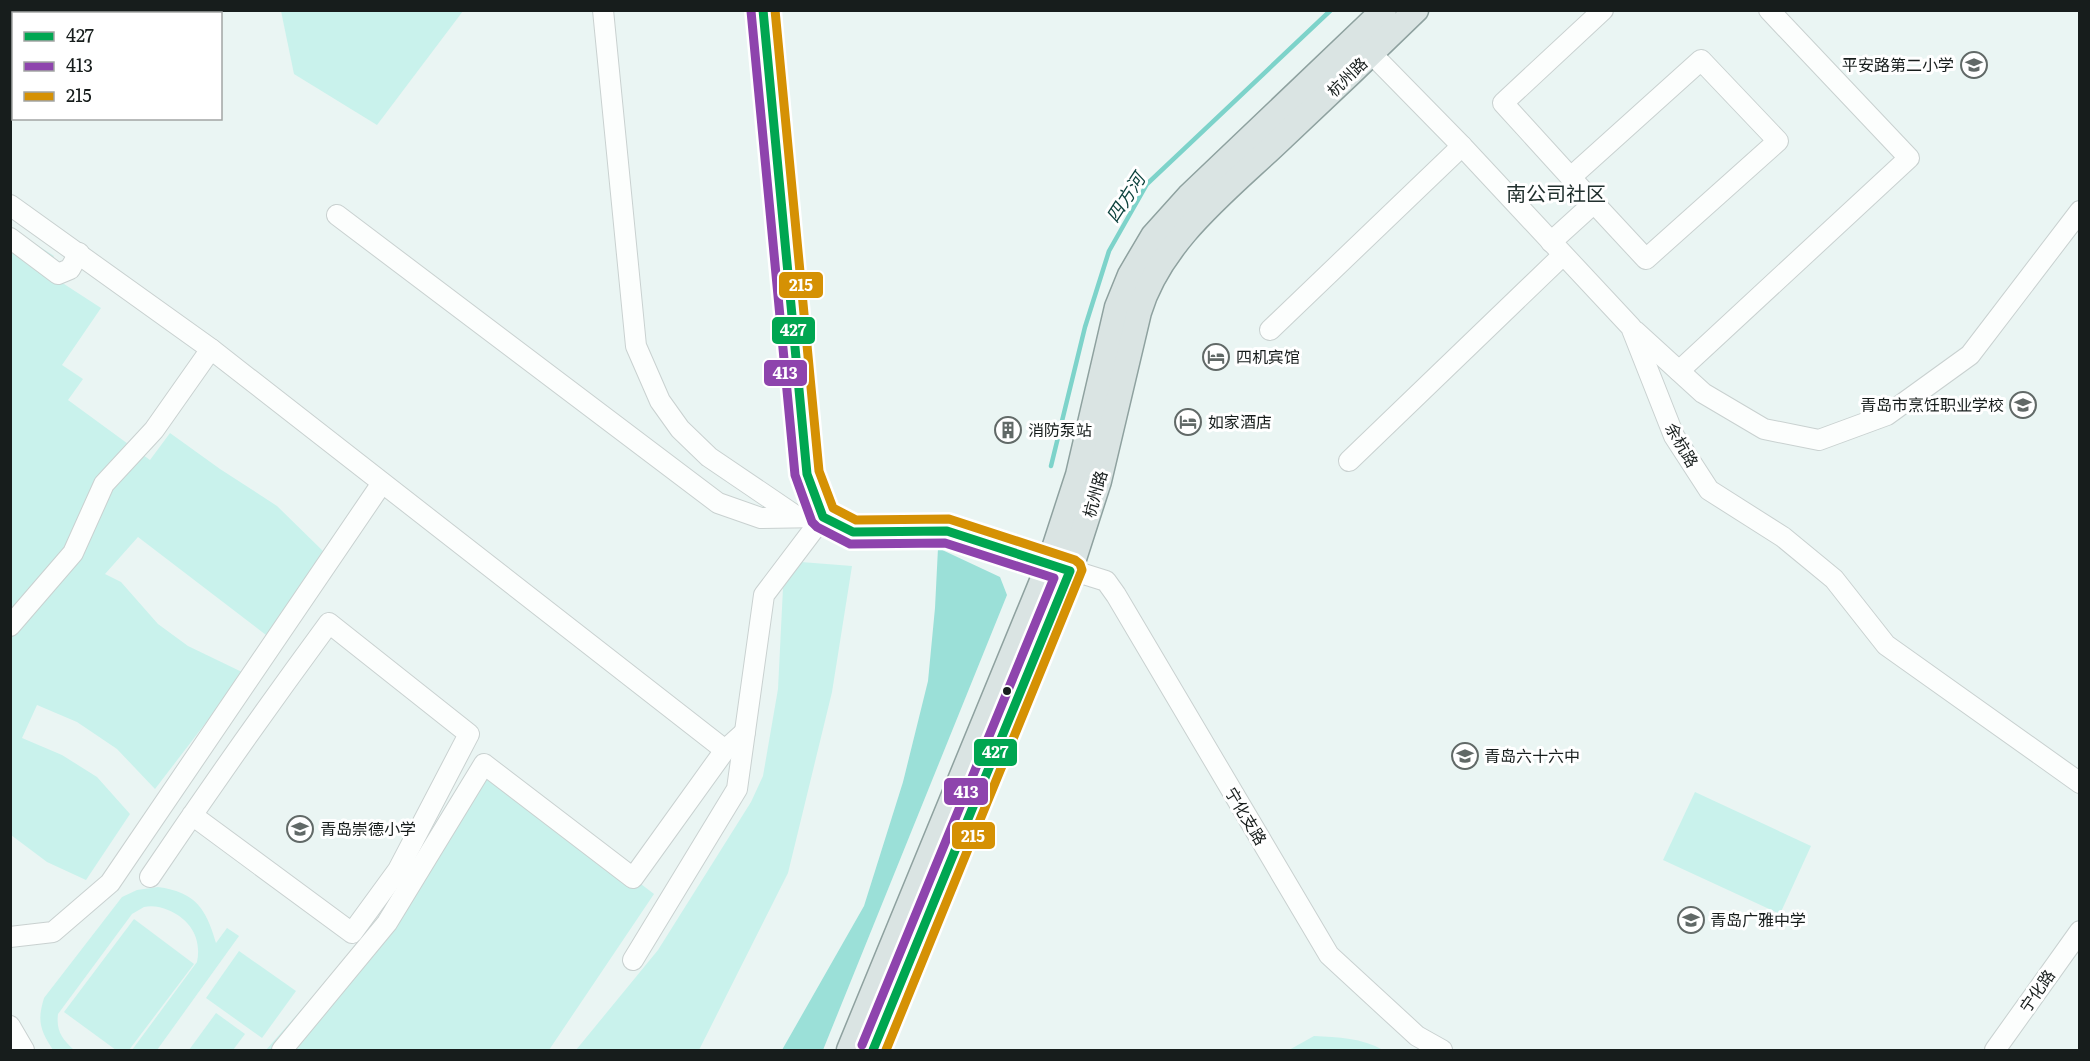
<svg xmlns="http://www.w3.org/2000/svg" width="2090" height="1061" viewBox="0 0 2090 1061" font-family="Literata,'Noto Sans SC',serif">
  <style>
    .green { fill: #c9f2ec }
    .forest { fill: #9be0d8 }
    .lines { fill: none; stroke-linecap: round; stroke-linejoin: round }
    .stream { stroke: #7dd3ca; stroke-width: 4.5 }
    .minor-tunnel { stroke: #c0cac8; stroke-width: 20; stroke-dasharray: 20 10; stroke-linecap: butt }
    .minor-casing { stroke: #c9d1d0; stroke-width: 22 }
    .major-casing { stroke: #8ea19f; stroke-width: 27 }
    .minor { stroke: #fcfefd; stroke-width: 20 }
    .major { stroke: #dae4e3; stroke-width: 24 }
    .bus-1-casing { stroke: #fff; stroke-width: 14 }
    .bus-2-casing { stroke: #fff; stroke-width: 14 }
    .bus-3-casing { stroke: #fff; stroke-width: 14 }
    .bus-1 { stroke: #00a651; stroke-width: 9 }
    .bus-2 { stroke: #8e44ad; stroke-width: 9 }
    .bus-3 { stroke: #d59104; stroke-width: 9 }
    .bus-dot { fill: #171d1c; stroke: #fff; stroke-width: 2 }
    .labels { text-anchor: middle; stroke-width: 6; stroke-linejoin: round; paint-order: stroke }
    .poi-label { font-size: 16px; fill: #171d1c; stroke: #fff; text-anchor: start }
    .street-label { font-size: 16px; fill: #171d1c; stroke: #fff }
    .water-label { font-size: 18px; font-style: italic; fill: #0c423d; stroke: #fff }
    .quarter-label { font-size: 20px; fill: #21302e; stroke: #fff }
    .line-badge { stroke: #fff; stroke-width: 2 }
    .badge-label { font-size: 16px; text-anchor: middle; font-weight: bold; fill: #fff }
  </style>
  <rect width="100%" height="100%" fill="#eaf5f3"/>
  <g class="green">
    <polygon points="281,11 281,10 463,11 377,125 294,74"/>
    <polygon points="11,228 54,256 44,271 101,308 62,365 83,379 68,400 150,460 170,433 220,469 277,506 325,553 266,635 138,537 105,574 121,582 158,624 188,646 244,673 155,789 117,749 77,722 37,705 22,738 62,755 97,777 130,814 86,880 47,862 11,835"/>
    <polygon points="801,562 852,566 832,692 788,873 699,1050 576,1050 658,950 751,802 763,776 778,689 783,588"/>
    <polygon points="484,764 654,894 549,1050 266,1050 378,922"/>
    <polygon points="1695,792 1811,846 1780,914 1663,860"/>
    <path d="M158,887C195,892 206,908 216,943L227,928L239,936L157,1050H132L197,962C202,938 190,919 168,910C161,907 152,905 144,907C140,909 136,912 132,914L58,1014C56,1031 62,1039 74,1050H53C40,1030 37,1021 44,998L122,897L137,890Z"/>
    <polygon points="134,919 194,964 129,1050 116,1050 64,1012"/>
    <polygon points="239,951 296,991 262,1038 206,998"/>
    <polygon points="216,1013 245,1034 233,1050 189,1050"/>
    <path d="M1314,1036C1338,1037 1362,1038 1383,1050H1289Z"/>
  </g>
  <polygon class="forest" points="938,548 1000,577 1007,595 823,1050 782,1050 864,906 903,782 928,681 935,608"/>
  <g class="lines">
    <polyline class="stream" points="1051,466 1085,327 1109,251 1147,184 1331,10"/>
    <polyline class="minor-tunnel" points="853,532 947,531"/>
    <defs>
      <g id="minor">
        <polyline points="603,10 636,346 660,401 680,429 709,457 796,516"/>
        <polyline points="763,10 807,474 823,517 853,532"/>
        <polyline points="1362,44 1462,146 1631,327 1674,436 1709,490 1783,537 1834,579 1886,645 2080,783"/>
        <polyline points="1571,177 1701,60 1778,141 1646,259 1594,203"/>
        <polyline points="10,205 211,349 725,750"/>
        <polyline points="337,215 718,503 761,518 823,517"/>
        <polyline points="10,238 58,274 70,269 79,253"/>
        <polyline points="1551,242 1594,203 1503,103 1603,10"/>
        <polyline points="1270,330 1462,146"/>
        <polyline points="1635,331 1703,393 1764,429 1819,440 1887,415 1970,355 2080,211"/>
        <polyline points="1679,371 1909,158 1769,10"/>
        <polyline points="1349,461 1563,255"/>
        <polyline points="947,531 1106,581 1116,595 1329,955 1417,1036 1442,1050"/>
        <polyline points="10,626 73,553 104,484 154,430 211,349"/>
        <path d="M150,877C208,791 268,706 329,623L469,734L398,870L352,933L192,815"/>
        <polyline points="10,937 53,932 110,883 382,483"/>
        <polyline points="633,960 737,789 764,595 823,517"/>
        <polyline points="10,1026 24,1050"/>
        <polyline points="282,1050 387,923 484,764 633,878 725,750 745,732"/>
        <polyline points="1995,1050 2080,931"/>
      </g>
      <g id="major">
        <polyline points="849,1050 1049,564 1078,475 1117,307 1130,275 1153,236 1189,196 1384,10"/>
        <path d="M873,1050L1070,571L1099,481L1139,312C1161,239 1230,188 1283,137C1328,95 1372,53 1416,10"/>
      </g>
    </defs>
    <use href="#minor" class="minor-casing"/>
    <use href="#major" class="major-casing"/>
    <use href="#minor" class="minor"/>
    <use href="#major" class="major"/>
    <defs>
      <polyline id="bus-1" points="763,10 807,474 823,517 853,532 947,531 1070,571 873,1050"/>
      <polyline id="bus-2" points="751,11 795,475 812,522 817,527 850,544 945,543 1054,578 862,1045"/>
      <polyline id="bus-3" points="775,10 819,471 833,508 856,520 949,519 1075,560 1080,564 1082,570 886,1050"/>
    </defs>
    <use href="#bus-1" class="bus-1-casing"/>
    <use href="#bus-2" class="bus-2-casing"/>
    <use href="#bus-3" class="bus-3-casing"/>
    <use href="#bus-1" class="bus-1"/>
    <use href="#bus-2" class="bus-2"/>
    <use href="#bus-3" class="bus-3"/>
  </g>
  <defs>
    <symbol id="school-ring" viewBox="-11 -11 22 22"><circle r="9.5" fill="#fff" stroke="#616967" stroke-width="1.5"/><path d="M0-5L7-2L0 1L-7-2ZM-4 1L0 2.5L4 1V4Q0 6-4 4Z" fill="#616967"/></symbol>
    <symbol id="hotel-ring" viewBox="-11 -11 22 22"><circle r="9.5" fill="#fff" stroke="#616967" stroke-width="1.5"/><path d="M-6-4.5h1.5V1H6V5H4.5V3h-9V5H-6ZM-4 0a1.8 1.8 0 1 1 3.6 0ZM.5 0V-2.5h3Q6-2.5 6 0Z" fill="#616967"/></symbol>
    <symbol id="building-ring" viewBox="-11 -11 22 22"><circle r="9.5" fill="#fff" stroke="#616967" stroke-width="1.5"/><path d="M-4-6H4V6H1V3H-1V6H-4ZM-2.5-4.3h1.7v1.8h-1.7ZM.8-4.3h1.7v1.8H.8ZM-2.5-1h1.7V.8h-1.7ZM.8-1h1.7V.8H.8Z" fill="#616967"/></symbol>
  </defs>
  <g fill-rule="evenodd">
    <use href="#school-ring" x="1959" y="50" width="30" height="30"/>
    <use href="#hotel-ring" x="1201" y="342" width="30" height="30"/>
    <use href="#school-ring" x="2008" y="390" width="30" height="30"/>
    <use href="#hotel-ring" x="1173" y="407" width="30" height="30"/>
    <use href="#building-ring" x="993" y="415" width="30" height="30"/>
    <use href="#school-ring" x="1450" y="741" width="30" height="30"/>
    <use href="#school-ring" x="285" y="814" width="30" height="30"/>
    <use href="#school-ring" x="1676" y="905" width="30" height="30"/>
  </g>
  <circle class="bus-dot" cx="1007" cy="691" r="5"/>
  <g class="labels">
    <g class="poi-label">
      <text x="1954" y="71" text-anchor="end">平安路第二小学</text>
      <text x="1236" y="363">四机宾馆</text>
      <text x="2004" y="411" text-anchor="end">青岛市烹饪职业学校</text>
      <text x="1208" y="428">如家酒店</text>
      <text x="1028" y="436">消防泵站</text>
      <text x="1484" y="762">青岛六十六中</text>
      <text x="320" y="835">青岛崇德小学</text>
      <text x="1710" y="926">青岛广雅中学</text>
    </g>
    <g class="street-label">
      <text transform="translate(1347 77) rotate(-44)" y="6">杭州路</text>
      <text transform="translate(1682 445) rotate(60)" y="6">余杭路</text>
      <text transform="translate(1095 494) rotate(-74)" y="6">杭州路</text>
      <text transform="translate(1246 816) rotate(59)" y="6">宁化支路</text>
      <text transform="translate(2037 991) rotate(-55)" y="6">宁化路</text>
    </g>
    <g class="water-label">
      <text transform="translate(1126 198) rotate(-57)" y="6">四方河</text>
    </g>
    <g class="quarter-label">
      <text x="1556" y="201">南公司社区</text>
    </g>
  </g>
  <g class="line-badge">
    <rect x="778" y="271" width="46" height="28" rx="6" fill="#d59104"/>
    <rect x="771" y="316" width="45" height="29" rx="6" fill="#00a651"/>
    <rect x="763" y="359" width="45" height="28" rx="6" fill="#8e44ad"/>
    <rect x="973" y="738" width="45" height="29" rx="6" fill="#00a651"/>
    <rect x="943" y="777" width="46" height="29" rx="6" fill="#8e44ad"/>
    <rect x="951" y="821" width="45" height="29" rx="6" fill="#d59104"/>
  </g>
  <g class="badge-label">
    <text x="801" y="291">215</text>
    <text x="793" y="336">427</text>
    <text x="785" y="379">413</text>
    <text x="995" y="758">427</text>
    <text x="966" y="798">413</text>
    <text x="973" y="842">215</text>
  </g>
  <rect width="2090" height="1061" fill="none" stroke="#171d1c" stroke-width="24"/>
  <rect x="12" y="12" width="210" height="108" fill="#ffffff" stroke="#a2a5a4" stroke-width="1.5"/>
  <rect x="24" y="32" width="30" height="9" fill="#00a651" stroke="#a2a5a4" stroke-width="1.5"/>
  <text x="66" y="42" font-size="18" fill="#171d1c">427</text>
  <rect x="24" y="62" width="30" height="9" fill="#8e44ad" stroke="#a2a5a4" stroke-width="1.5"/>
  <text x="66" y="72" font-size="18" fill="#171d1c">413</text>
  <rect x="24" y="92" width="30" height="9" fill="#d59104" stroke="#a2a5a4" stroke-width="1.5"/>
  <text x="66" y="102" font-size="18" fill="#171d1c">215</text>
</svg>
